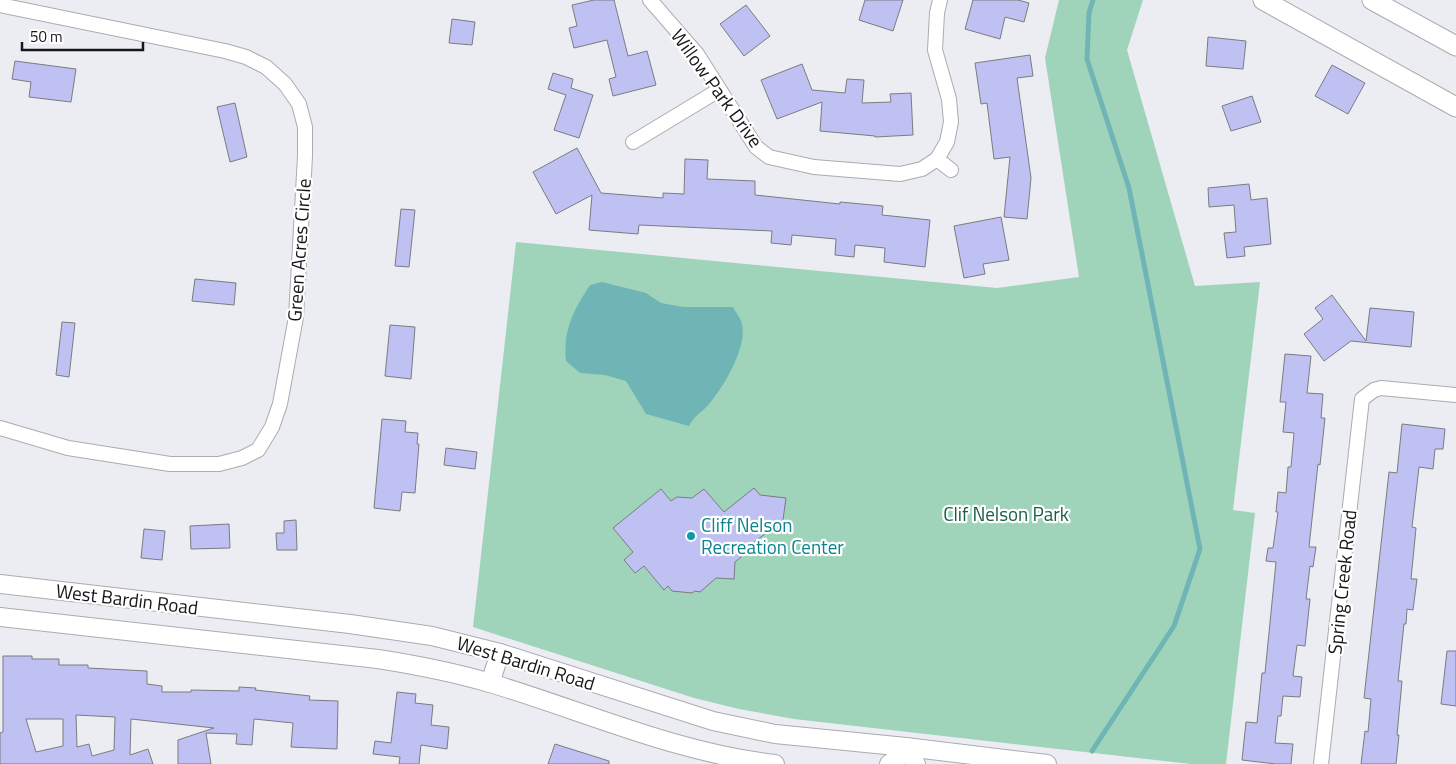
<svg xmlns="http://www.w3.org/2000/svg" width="1456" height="764" viewBox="0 0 1456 764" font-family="'Titillium Web',sans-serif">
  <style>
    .green { fill: #9fd4ba }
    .water { fill: #70b5b5 }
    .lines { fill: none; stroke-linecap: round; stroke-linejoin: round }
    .stream { stroke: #70b5b5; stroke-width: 5 }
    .building { fill: #c0c1f3; stroke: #7b7b81; fill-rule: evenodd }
    .minor-casing { stroke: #ababb1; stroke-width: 16 }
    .tertiary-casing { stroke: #ababb1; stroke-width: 20 }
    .secondary-casing { stroke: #ababb1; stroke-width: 21 }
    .minor { stroke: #fff; stroke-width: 14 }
    .tertiary { stroke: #fff; stroke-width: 18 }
    .secondary { stroke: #fff; stroke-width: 19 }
    .culture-dot { fill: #0f9aa8; stroke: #fff; stroke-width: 2 }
    .labels { text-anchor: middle; stroke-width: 4.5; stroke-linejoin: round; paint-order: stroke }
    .street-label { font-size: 19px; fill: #17171a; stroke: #fff }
    .park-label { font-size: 19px; fill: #195d43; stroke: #fff }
    .culture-label { font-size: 19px; fill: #0d838f; stroke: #fff; text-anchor: start }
  </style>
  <rect width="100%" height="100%" fill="#ececf3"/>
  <polygon class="green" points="1059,0 1143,0 1127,50 1195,286 1260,282 1233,510 1255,513 1226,764 1191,764 794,719 739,709 694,698 473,627 516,242 997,288 1079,277 1045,58"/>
  <path class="water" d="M602,282L646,293L661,303L683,307H733C735,311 739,316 741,321C750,343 724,386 710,403C702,413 696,413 689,426L646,414L626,381L605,375L580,373L566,361C563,330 573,311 590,285Z"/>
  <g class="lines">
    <polyline class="stream" points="1092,751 1174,626 1200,549 1129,188 1087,59 1089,13 1093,0"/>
  </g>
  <g class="building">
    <polygon points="594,0 614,0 628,56 647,51 656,85 613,96 609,79 616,77 607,40 574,48 569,28 577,26 572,5"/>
    <polygon points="865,0 903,0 893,31 859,20"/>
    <polygon points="973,0 1018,0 1029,3 1024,22 1005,17 1000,39 965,29"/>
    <polygon points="746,5 770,36 744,56 720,24"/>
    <polygon points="452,19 475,22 472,45 449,43"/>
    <polygon points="1208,37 1246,41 1243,69 1206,66"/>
    <polygon points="1030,55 1033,76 1017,78 1031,178 1027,219 1004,217 1010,157 994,159 987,103 981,104 975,63"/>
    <polygon points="15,61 76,69 71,102 29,97 31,82 12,79"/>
    <polygon points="802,64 812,90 845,93 847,79 864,80 862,103 891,102 890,94 911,93 913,135 875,137 875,136 820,131 822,102 777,119 761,80"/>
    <polygon points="1332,65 1365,83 1348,114 1315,96"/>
    <polygon points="553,73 573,79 571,88 593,95 579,138 554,130 566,95 548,89"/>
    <polygon points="1252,96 1261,122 1231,131 1222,106"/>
    <polygon points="235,103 247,157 230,162 217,107"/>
    <polygon points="577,148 601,193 663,198 663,193 684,194 685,159 708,160 707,179 755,181 755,195 840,204 840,202 883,206 882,215 930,220 925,267 884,262 885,248 855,245 854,257 835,255 836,239 792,235 791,245 771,243 772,231 639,225 638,234 589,230 592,195 556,214 533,172"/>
    <polygon points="1249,184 1251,200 1267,198 1271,244 1244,247 1245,256 1227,258 1224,233 1236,232 1234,205 1209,207 1208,188"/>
    <polygon points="401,209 415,210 409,267 395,266"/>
    <polygon points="1001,217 1009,260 983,264 985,274 964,278 954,226"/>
    <polygon points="195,279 236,283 234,305 192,301"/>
    <polygon points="1332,295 1366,341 1370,308 1414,312 1411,347 1351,341 1324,361 1304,334 1323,319 1315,308"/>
    <polygon points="62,322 75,323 69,377 56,375"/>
    <polygon points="390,325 415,327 411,379 385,376"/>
    <polygon points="1285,354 1311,356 1307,393 1323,394 1321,418 1325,418 1320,465 1318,464 1309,547 1316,547 1313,567 1310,566 1306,599 1310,599 1305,646 1297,645 1293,676 1302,677 1300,697 1283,696 1281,716 1278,716 1275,743 1293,744 1291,764 1276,764 1242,760 1246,722 1257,723 1262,673 1265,673 1276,562 1266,561 1268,548 1273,548 1278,512 1276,512 1278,492 1286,493 1288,467 1291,467 1294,433 1283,432 1286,402 1280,402"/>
    <polygon points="382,419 406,421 405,432 418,433 417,444 419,444 415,493 402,492 400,511 374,508"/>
    <polygon points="1402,424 1445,429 1443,449 1435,449 1433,469 1419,467 1412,527 1416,528 1411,579 1417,579 1413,610 1407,609 1406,624 1404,624 1398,681 1402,681 1397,735 1399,735 1396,764 1361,764 1365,731 1368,732 1371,699 1364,698 1389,472 1397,473"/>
    <polygon points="446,448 477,452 475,469 444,465"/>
    <polygon points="754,488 760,495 786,498 783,520 753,543 752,548 735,562 734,579 716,578 700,592 695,591 692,593 672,591 668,586 664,590 644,566 635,573 624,560 633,552 613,528 661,489 671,501 677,497 692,498 704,489 724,512"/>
    <polygon points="296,520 297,550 277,550 276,533 284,533 284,521"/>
    <polygon points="229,524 230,548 191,549 190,526"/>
    <polygon points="144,529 165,531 162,560 141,558"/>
    <polygon points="1447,651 1456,651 1456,706 1441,704"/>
    <path d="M3,656H32V659H59V665H88V668L147,671V684L162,686V692H191V690L239,691V687L256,688L255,690L310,696L309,700L338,701L337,749L291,747L293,723L254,719L252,745L236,744L237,734L206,733L211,764H178V740L214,728L131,719L130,755L148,749L153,764H0V733L3,732ZM76,715L115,717L114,750L92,756L89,744L77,747ZM26,719H63V746L36,752Z"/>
    <polygon points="397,692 416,694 415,703 433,705 431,725 449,727 447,749 421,745 419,764 399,764 400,757 373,754 375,741 391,743"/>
    <polygon points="555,744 609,761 609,764 548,764"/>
  </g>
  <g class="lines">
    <defs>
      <g id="minor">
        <polyline points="650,0 697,54 756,147 769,157 814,167 900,174 922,169 937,159 947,142 951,122 949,99 935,50 937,13 940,0"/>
        <polyline points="0,5 225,51 246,57 266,67 285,84 299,104 305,127 305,156 296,317 280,404 272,427 258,450 242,458 219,464 170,464 68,448 0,428"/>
        <polyline points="633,142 719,90"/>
        <polyline points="937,159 951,170"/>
        <polyline points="1321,764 1362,399 1374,390 1381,388 1456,395"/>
      </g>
      <g id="tertiary">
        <polyline points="0,584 350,624 432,636 500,653 713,721 775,734 906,747 1047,764"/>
        <path d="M0,617L378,659C416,665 453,672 490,683C584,711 676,753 775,764"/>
        <polyline points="490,683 500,653"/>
        <polyline points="889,764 900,756 906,747 916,764"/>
      </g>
      <g id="secondary">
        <polyline points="1263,0 1456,107"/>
        <polyline points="1372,0 1456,46"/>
      </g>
    </defs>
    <use href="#minor" class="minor-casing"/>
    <use href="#tertiary" class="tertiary-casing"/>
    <use href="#secondary" class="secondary-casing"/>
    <use href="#minor" class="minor"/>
    <use href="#tertiary" class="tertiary"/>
    <use href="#secondary" class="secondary"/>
  </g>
  <circle class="culture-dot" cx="691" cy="536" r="5"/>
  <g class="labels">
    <g class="street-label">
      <text transform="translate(717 88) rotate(54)" y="7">Willow Park Drive</text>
      <text transform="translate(299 250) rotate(-86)" y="7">Green Acres Circle</text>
      <text transform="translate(1342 582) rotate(-84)" y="7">Spring Creek Road</text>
      <text transform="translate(127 599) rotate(7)" y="7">West Bardin Road</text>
      <text transform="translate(526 663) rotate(17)" y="7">West Bardin Road</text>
    </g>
    <g class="park-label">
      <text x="1006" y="521">Clif Nelson Park</text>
    </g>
    <g class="culture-label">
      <text x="701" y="532">Cliff Nelson<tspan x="701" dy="22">Recreation Center</tspan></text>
    </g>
  </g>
  <path d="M22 42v8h121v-8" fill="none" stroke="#17171a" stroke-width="2.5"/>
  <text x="30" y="42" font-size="15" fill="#17171a" stroke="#ffffff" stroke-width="4" paint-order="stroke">50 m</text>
</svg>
